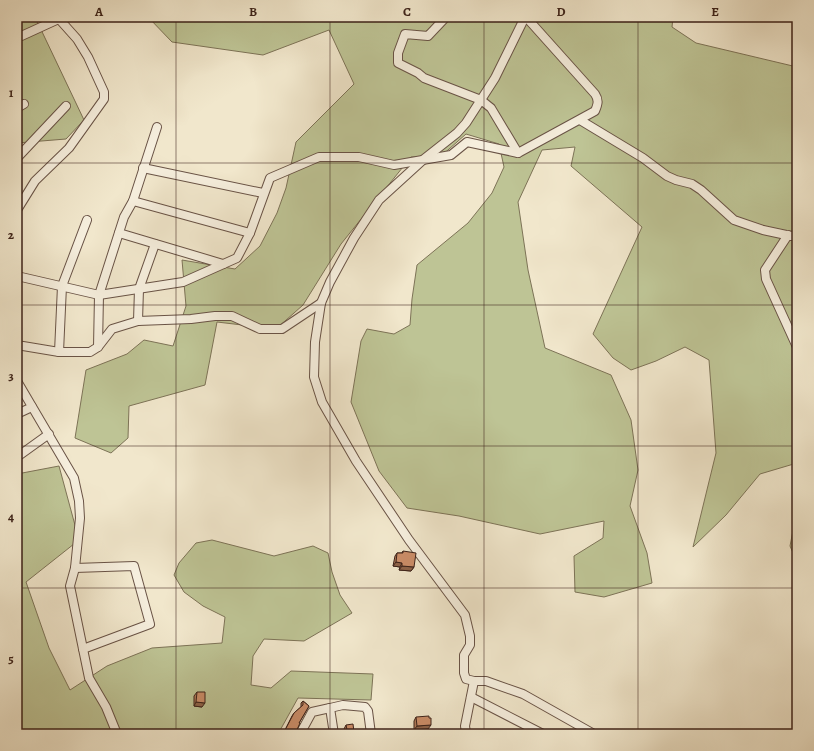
<svg xmlns="http://www.w3.org/2000/svg" width="814" height="751" viewBox="0 0 814 751" font-family="Alegreya,serif">
  <style>
    .green { fill: #bec495; stroke: #7d7357 }
    .lines { fill: none; stroke-linecap: round; stroke-linejoin: round }
    .minor-casing { stroke: #695346; stroke-width: 10 }
    .minor { stroke: #f6efde; stroke-width: 8 }
    .wall { fill: #af7959; stroke: #3c2219 }
    .shaded-wall { fill: #8e6349; stroke: #3c2219 }
    .building { fill: #cb8d68; stroke: #3c2219 }
    .grid { fill: none; stroke: #3c2219; stroke-width: 1; stroke-opacity: 0.55 }
    .neatline { fill: none; stroke: #3c2219; stroke-width: 1.5 }
    .grid-label { font-size: 13px; text-anchor: middle; font-weight: bold; fill: #3c2219 }
  </style>
  <rect width="100%" height="100%" fill="#f1e7cc"/>
  <filter id="stains"><feTurbulence type="fractalNoise" baseFrequency=".005" numOctaves="4"/><feColorMatrix values="0 0 0 0 .2 0 0 0 0 .09 0 0 0 0 .02 0 0 0 .5 -.17"/></filter>
  <radialGradient id="worn" r=".72"><stop offset=".6" stop-color="#630" stop-opacity="0"/><stop offset="1" stop-color="#630" stop-opacity=".3"/></radialGradient>
  <g class="green">
    <polygon points="22,17 35,17 84,120 66,139 17,143 17,18"/>
    <polygon points="148,17 673,17 672,27 696,43 797,67 797,463 760,474 726,515 693,547 716,453 709,360 685,347 656,361 631,370 613,358 593,334 642,227 571,166 575,147 542,150 518,202 528,270 545,348 611,375 631,420 638,470 630,506 647,553 652,583 604,597 575,592 574,556 603,538 604,521 540,534 459,516 407,508 379,471 351,402 361,341 367,329 394,334 410,325 412,299 417,265 468,223 492,193 504,167 499,144 466,134 440,157 411,157 341,244 303,305 276,329 217,322 205,385 129,406 128,438 111,453 75,438 86,370 127,354 144,340 173,346 186,306 182,260 235,269 260,246 277,213 286,188 296,142 354,84 329,30 263,55 172,42"/>
    <polygon points="59,466 79,540 26,582 49,648 70,690 107,666 152,648 222,643 225,617 203,606 184,592 174,575 179,563 196,543 212,540 274,556 313,546 328,553 332,572 340,595 352,613 304,641 264,639 253,656 251,685 271,688 291,671 373,674 371,700 298,698 278,734 17,734 17,474"/>
    <polygon points="797,510 797,562 790,546"/>
  </g>
  <g class="lines">
    <defs>
      <g id="minor">
        <path d="M446,17L428,36L405,34L398,53V63L418,73L424,78L481,100L491,108L518,153L595,111C598,104 599,100 595,94L526,17"/>
        <polyline points="525,17 495,78 466,123 457,133 424,159 379,200 354,238 330,282 321,303 315,342 314,377 322,402 356,461 409,540 465,615 470,636 470,645 464,655 464,673 466,679 474,681 486,681 523,694 594,734"/>
        <polyline points="17,38 63,17"/>
        <polyline points="17,108 24,104"/>
        <polyline points="580,120 643,158 667,176 676,180 692,184 701,190 734,220 763,230 791,236 797,235"/>
        <polyline points="17,158 66,106"/>
        <polyline points="143,168 263,193"/>
        <polyline points="133,201 250,233"/>
        <polyline points="17,210 35,181 69,148 104,99 104,92 88,57 77,39 60,20"/>
        <polyline points="119,233 223,264"/>
        <polyline points="788,235 765,270 766,279 797,347"/>
        <polyline points="17,276 99,295 183,282 237,258 250,233 270,178 319,157 359,157 394,165 451,155 467,142 518,153"/>
        <polyline points="138,321 139,289 155,244"/>
        <polyline points="17,345 59,352 90,352 98,347 112,329 138,321 191,319 215,316 232,316 260,329 282,329 321,303"/>
        <polyline points="98,347 99,295 124,217 133,201 157,127"/>
        <polyline points="59,352 62,286 87,220"/>
        <polyline points="17,381 74,478 79,501 80,518 75,568 70,586 89,678 106,707 117,734"/>
        <polyline points="17,414 32,407"/>
        <polyline points="17,457 49,434"/>
        <polyline points="75,568 134,566 150,624 83,649"/>
        <polyline points="471,697 543,734"/>
        <polyline points="300,734 312,712 330,708"/>
        <polyline points="334,734 330,708 343,705 365,707 368,711 371,734"/>
        <polyline points="467,734 466,733 465,726 474,681"/>
      </g>
    </defs>
    <use href="#minor" class="minor-casing"/>
    <use href="#minor" class="minor"/>
  </g>
  <g class="wall">
    <polygon points="403,551 414,567 411,571 399,570 400,567 393,566 395,556 397,553 402,553"/>
    <polygon points="197,692 202,707 194,706 194,696"/>
    <polygon points="303,701 309,706 299,723 295,734 283,734 292,716 294,713 301,707 301,703"/>
    <polygon points="416,717 428,729 414,730 414,721"/>
    <polygon points="346,725 354,732 353,734 345,734 344,729"/>
  </g>
  <g class="shaded-wall">
    <polygon points="396,562 402,563 400,567 393,566"/>
    <polygon points="402,566 414,567 411,571 399,570"/>
    <polygon points="196,702 205,703 202,707 194,706"/>
    <polygon points="431,725 428,729 414,730 417,726"/>
  </g>
  <g class="building">
    <polygon points="403,551 416,553 414,567 402,566 402,563 396,562 397,553 403,553"/>
    <polygon points="197,692 205,692 205,703 196,702"/>
    <polygon points="303,701 309,706 299,723 300,723 295,734 293,734 290,732 288,734 283,734 294,713 303,705"/>
    <polygon points="429,716 429,718 431,718 431,725 417,726 416,717"/>
    <polygon points="353,724 354,732 348,734 346,725"/>
  </g>
  <path class="grid" d="M176,17V734M330,17V734M484,17V734M638,17V734M17,163H797M17,305H797M17,446H797M17,588H797"/>
  <rect width="814" height="751" fill="none" stroke="#f1e7cc" stroke-width="44"/>
  <rect x="22" y="22" width="770" height="707" class="neatline"/>
  <g class="grid-label">
    <text x="99" y="16">A</text>
    <text x="253" y="16">B</text>
    <text x="407" y="16">C</text>
    <text x="561" y="16">D</text>
    <text x="715" y="16">E</text>
    <text x="11" y="97">1</text>
    <text x="11" y="239">2</text>
    <text x="11" y="380">3</text>
    <text x="11" y="521">4</text>
    <text x="11" y="663">5</text>
  </g>
  <rect width="100%" height="100%" filter="url(#stains)"/>
  <rect width="100%" height="100%" fill="url(#worn)"/>
</svg>
